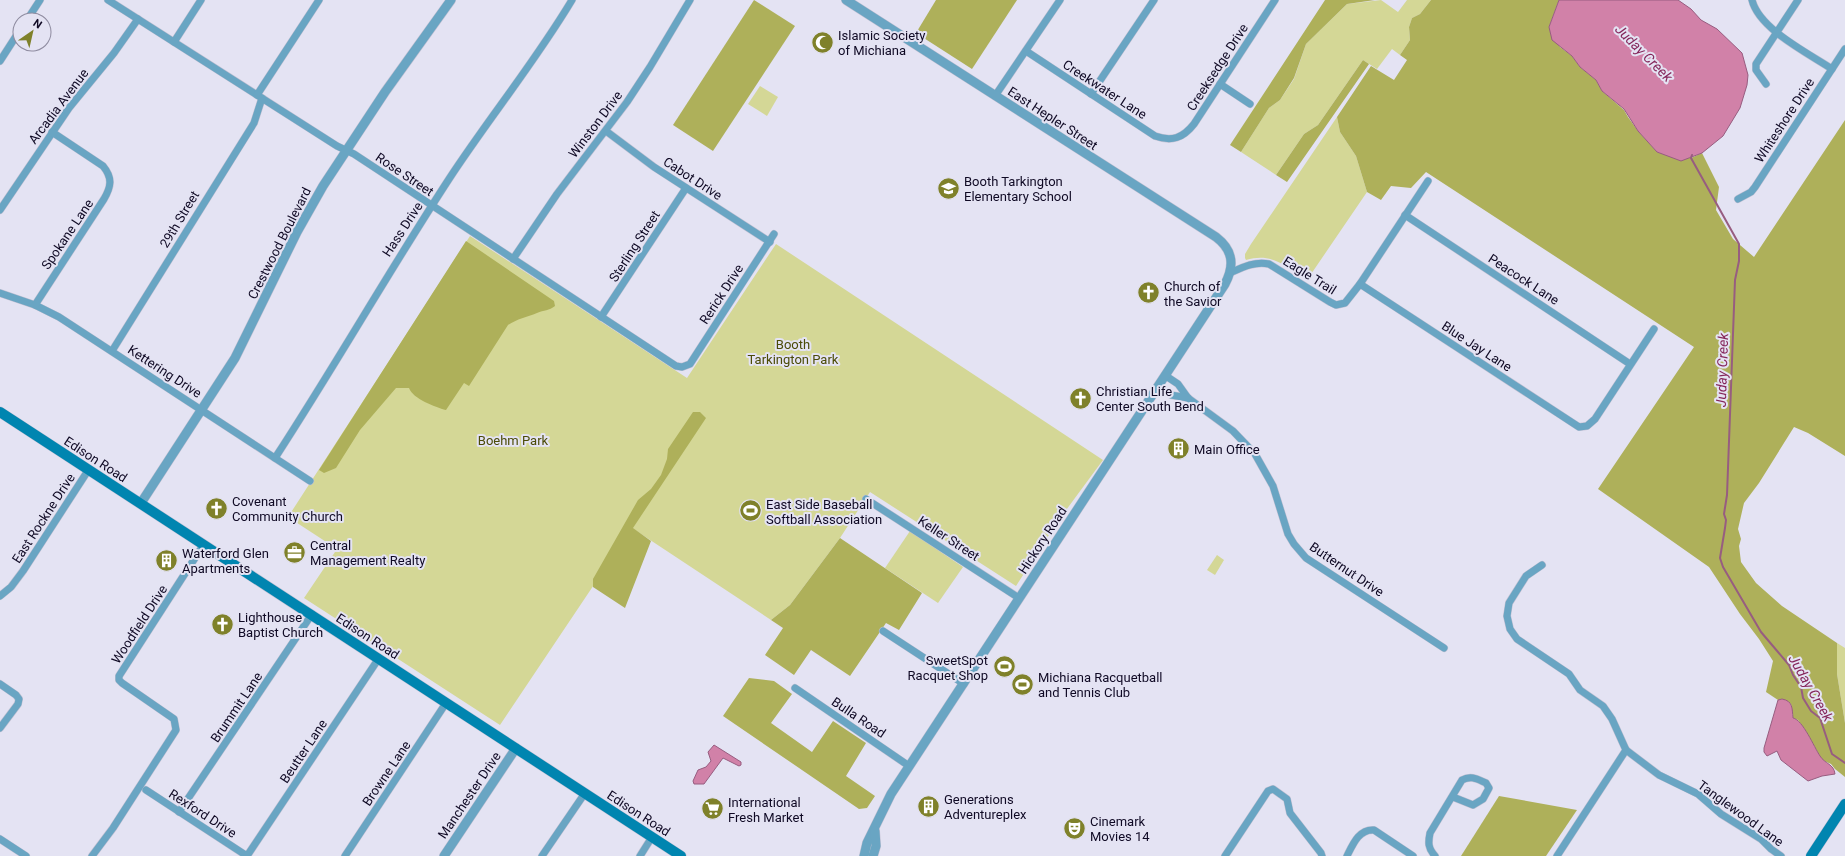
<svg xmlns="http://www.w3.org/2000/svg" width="1845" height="856" viewBox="0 0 1845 856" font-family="Roboto,sans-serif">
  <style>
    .green { fill: #d4d796 }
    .forest { fill: #aeb05a }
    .water { fill: #d181a8; stroke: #975d80 }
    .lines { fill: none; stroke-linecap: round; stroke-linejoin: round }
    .stream { stroke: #975d80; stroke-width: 2 }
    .minor-casing { stroke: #c2c0d2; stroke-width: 8 }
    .tertiary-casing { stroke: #c2c0d2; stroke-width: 10 }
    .secondary-casing { stroke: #c2c0d2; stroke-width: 11 }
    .minor { stroke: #69a5c3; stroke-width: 7 }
    .tertiary { stroke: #69a5c3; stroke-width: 9 }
    .secondary { stroke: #0085b0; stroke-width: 10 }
    .labels { text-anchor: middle; stroke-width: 4; stroke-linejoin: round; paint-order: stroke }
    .poi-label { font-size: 13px; fill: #0f0924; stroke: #e4e3f3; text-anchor: start }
    .street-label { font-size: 13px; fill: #0f0924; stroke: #e4e3f3 }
    .park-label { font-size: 13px; fill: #4b4b07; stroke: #e4e3f3 }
    .water-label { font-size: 14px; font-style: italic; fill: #85265b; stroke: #e4e3f3 }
  </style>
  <rect width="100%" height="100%" fill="#e4e3f3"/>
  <g class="green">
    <polygon points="1381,0 1398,12 1407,0 1431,0 1420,14 1412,18 1409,27 1410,40 1400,55 1392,49 1377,69 1363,60 1318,125 1304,134 1276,175 1241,152 1269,108 1280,100 1294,79 1306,44 1347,4"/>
    <polygon points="760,86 778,97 767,116 748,104"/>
    <path d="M1337,117L1340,132L1356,156L1367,192L1307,280C1286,267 1273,252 1246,260L1245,258V254L1251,244Z"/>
    <polygon points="470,236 687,378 776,244 1103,460 1058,521 1016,586 870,492 840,538 790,605 771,620 632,528 500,725 304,598 337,549 288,517"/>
    <polygon points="910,531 963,567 938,603 885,568"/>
    <polygon points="1217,555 1224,560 1215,575 1207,570"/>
    <polygon points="1837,643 1845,648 1845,723 1837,674"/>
  </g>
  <g class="forest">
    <polygon points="754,0 795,26 713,151 673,125"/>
    <polygon points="936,0 1017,0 972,69 916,33"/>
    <polygon points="1325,0 1375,0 1347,4 1306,44 1294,78 1280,100 1269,108 1241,152 1230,145"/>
    <polygon points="1431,0 1559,0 1549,27 1560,47 1572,56 1580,67 1596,80 1602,91 1624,110 1628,117 1638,131 1657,152 1691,158 1702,153 1719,187 1716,210 1733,239 1754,257 1845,120 1845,456 1808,433 1794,427 1759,483 1744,503 1738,529 1741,539 1739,546 1741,562 1756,583 1782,606 1837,643 1837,674 1845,723 1845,777 1835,769 1831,764 1822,760 1805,730 1798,720 1793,718 1791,704 1782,699 1778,700 1766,692 1773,661 1759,639 1740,614 1709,567 1598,489 1694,347 1426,172 1411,188 1391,186 1381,200 1367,192 1356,156 1340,132 1337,117 1371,66 1394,80 1407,60 1400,55 1410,40 1409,27 1412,18 1420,14"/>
    <polygon points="1363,60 1369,64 1287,182 1276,175 1304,134 1318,125"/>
    <path d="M466,241L554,301L555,306C549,311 544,310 537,313C527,317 517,319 508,325L469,386L464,383L446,410C435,407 413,399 409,388H396L360,430L336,468L324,473L319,470Z"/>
    <polygon points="693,412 700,412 706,418 633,528 651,541 625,608 593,587 593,579 638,500 651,489 661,475 667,459 668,449"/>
    <polygon points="840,538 922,593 899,630 886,623 850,676 811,650 794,675 765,655 783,628 771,620 790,605"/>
    <polygon points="749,678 774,681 792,694 771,723 812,752 833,721 866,743 846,776 875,796 867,808 859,809 723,716"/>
    <polygon points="1499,796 1577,810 1546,856 1461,856"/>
  </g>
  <g class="water">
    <polygon points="1559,0 1678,0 1691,9 1701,20 1717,29 1742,53 1748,75 1747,85 1740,108 1723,136 1702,153 1681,161 1657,152 1638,131 1624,109 1602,91 1596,80 1580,67 1572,56 1552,40 1549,27"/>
    <path d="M1782,699C1793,701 1792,708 1793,718C1803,720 1814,747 1820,756C1825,764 1834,764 1835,774L1822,776L1808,781L1781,760L1777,751L1767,756L1764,752V748L1778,700Z"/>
    <polygon points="714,745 741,762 741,765 739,766 723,758 704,784 694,784 693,781 698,770 706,767 711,761 708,752"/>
  </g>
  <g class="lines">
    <polyline class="stream" points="1692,155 1691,158 1739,244 1739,261 1735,280 1727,495 1724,514 1726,520 1725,528 1720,558 1723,567 1761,632 1789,665 1793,675 1801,687 1803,698 1811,711 1820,718 1832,754 1845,763"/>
    <defs>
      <g id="minor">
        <polyline points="108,0 337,146 354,154 676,366 682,367 690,364 774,234"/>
        <path d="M1752,0C1759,29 1808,53 1832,69"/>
        <polyline points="27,20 40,0"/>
        <polyline points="174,42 201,0"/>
        <path d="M1026,51L1155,136C1172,142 1183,138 1194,124L1275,0"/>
        <polyline points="0,61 20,30"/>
        <polyline points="1220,84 1250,104"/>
        <polyline points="1766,84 1756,70 1756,64 1798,0"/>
        <polyline points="1091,94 1154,0"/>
        <polyline points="257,95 319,0"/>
        <polyline points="995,96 1060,0"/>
        <polyline points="606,131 654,167 770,242"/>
        <polyline points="1738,199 1751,192 1755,187 1845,49"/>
        <polyline points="0,210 69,108 114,53 138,19"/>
        <polyline points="1405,215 1630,364"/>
        <polyline points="513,259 557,194 627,102 650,67 690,0"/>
        <path d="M1230,273C1243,267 1255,261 1269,264L1330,302L1336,305L1345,303L1360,284L1428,181"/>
        <polyline points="1360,284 1579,427 1587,426 1595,419 1654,329"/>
        <polyline points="0,293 35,305 59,317 310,481"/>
        <path d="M35,305L104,199C111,187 113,178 103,166L52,132"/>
        <polyline points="601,317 686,188"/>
        <polyline points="112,351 254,123 262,98"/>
        <polyline points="1166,376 1178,384 1188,398 1233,431 1255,454 1273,486 1288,534 1294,544 1306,558 1444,648"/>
        <polyline points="1158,388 1171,395 1188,398"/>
        <path d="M275,458C335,366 389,271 449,179C489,118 535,62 572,0"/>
        <polyline points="866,499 1019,598"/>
        <polyline points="1542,565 1526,576 1509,603 1507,616 1510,629 1517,639 1569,674 1580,690 1603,706 1612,719 1626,750 1557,856"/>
        <polyline points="0,596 11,587 23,571 89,469"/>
        <polyline points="883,631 964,684"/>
        <polyline points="0,684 16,695 19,699 18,704 0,728"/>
        <polyline points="795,688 909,766"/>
        <polyline points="1626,750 1659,775 1698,794 1721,814 1761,839 1771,849 1781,856"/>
        <polyline points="146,790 247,856"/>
        <polyline points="179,812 312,614"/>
        <polyline points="0,839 26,856"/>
        <polyline points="92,856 113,828 176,730 174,719 122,683 119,680 119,676 204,544"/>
        <polyline points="247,856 379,658"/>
        <polyline points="345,856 446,703"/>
        <polyline points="542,856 585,793"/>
        <polyline points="640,856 652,837"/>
        <polyline points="1225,856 1268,791 1273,789 1287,799 1290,813 1321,853 1322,856"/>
        <path d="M1347,856C1353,844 1359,829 1374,830L1413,856"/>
        <path d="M1435,856C1428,848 1428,843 1430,833L1462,780C1471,775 1477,779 1486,783L1489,788L1483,799L1473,805L1453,797"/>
      </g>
      <g id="tertiary">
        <path d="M846,0L1216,237C1233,250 1235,265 1225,284L891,794L867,843L864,856"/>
        <polyline points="141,503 235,358 297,232 323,186 385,92 451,0"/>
        <polyline points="444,856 516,748"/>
        <polyline points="873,856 876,846 875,831"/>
      </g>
      <g id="secondary">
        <polyline points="0,412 681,856"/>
        <polyline points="1811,856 1845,804"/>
      </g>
    </defs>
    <use href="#minor" class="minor-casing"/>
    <use href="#tertiary" class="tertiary-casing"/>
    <use href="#secondary" class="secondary-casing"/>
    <use href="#minor" class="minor"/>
    <use href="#tertiary" class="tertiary"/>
    <use href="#secondary" class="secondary"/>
  </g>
  <defs>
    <symbol id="mosque-disc" viewBox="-11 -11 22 22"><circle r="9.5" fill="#7f812a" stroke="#e4e3f3"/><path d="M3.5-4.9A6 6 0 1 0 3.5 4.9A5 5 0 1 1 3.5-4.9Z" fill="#fff"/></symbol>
    <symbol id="school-disc" viewBox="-11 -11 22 22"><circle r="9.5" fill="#7f812a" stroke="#e4e3f3"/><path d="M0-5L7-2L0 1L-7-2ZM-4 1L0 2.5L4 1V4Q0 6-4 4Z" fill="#fff"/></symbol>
    <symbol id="church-disc" viewBox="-11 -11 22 22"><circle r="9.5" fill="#7f812a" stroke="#e4e3f3"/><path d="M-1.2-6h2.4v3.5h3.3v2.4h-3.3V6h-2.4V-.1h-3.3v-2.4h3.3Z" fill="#fff"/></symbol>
    <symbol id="building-disc" viewBox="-11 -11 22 22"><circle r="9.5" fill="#7f812a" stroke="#e4e3f3"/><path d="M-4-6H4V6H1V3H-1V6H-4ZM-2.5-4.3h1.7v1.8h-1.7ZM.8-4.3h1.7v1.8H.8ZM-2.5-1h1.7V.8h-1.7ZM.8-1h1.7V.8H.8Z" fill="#fff"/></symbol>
    <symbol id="stadium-disc" viewBox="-11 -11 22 22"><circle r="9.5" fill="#7f812a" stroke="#e4e3f3"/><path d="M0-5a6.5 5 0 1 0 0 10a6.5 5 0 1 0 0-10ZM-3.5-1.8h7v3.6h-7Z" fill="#fff"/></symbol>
    <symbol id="office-disc" viewBox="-11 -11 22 22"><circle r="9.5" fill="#7f812a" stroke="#e4e3f3"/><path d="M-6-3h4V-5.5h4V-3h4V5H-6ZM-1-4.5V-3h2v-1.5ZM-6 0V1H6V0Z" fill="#fff"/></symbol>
    <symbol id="supermarket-disc" viewBox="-11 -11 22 22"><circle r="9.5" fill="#7f812a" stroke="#e4e3f3"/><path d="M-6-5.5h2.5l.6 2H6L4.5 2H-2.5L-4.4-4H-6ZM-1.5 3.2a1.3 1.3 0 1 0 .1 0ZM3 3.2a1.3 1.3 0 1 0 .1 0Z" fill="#fff"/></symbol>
    <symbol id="theatre-disc" viewBox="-11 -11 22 22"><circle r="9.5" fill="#7f812a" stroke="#e4e3f3"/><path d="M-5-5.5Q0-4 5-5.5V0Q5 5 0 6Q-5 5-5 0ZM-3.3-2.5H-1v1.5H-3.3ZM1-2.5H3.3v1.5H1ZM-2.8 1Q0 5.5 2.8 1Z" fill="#fff"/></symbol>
  </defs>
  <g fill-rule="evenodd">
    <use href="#mosque-disc" x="810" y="30" width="25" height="25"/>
    <use href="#school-disc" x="936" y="176" width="25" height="25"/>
    <use href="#church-disc" x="1136" y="280" width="25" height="25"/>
    <use href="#church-disc" x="1068" y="386" width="25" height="25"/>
    <use href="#building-disc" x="1166" y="436" width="25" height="25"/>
    <use href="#church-disc" x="204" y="496" width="25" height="25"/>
    <use href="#stadium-disc" x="738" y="498" width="25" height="25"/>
    <use href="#office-disc" x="282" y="540" width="25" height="25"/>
    <use href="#building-disc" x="154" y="548" width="25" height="25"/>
    <use href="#church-disc" x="210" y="612" width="25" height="25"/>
    <use href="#stadium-disc" x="992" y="654" width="25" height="25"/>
    <use href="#stadium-disc" x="1010" y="672" width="25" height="25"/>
    <use href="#building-disc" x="916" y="794" width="25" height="25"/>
    <use href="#supermarket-disc" x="700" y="796" width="25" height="25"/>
    <use href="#theatre-disc" x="1062" y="816" width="25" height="25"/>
  </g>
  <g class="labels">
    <g class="poi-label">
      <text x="838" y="40">Islamic Society<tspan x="838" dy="15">of Michiana</tspan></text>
      <text x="964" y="186">Booth Tarkington<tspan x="964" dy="15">Elementary School</tspan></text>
      <text x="1164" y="291">Church of<tspan x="1164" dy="15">the Savior</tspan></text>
      <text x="1096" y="396">Christian Life<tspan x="1096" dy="15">Center South Bend</tspan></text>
      <text x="1194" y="454">Main Office</text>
      <text x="232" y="506">Covenant<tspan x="232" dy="15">Community Church</tspan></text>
      <text x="766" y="509">East Side Baseball<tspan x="766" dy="15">Softball Association</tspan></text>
      <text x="310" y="550">Central<tspan x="310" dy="15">Management Realty</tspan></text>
      <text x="182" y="558">Waterford Glen<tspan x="182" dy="15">Apartments</tspan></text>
      <text x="238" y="622">Lighthouse<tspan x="238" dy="15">Baptist Church</tspan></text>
      <text x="988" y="665" text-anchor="end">SweetSpot<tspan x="988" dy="15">Racquet Shop</tspan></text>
      <text x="1038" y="682">Michiana Racquetball<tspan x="1038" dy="15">and Tennis Club</tspan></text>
      <text x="944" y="804">Generations<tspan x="944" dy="15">Adventureplex</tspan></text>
      <text x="728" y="807">International<tspan x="728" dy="15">Fresh Market</tspan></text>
      <text x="1090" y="826">Cinemark<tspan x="1090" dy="15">Movies 14</tspan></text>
    </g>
    <g class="street-label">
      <text transform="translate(1217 67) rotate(-57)" y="5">Creeksedge Drive</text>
      <text transform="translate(1105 89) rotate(33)" y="5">Creekwater Lane</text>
      <text transform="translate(58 106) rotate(-53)" y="5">Arcadia Avenue</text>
      <text transform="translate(1053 118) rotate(33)" y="5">East Hepler Street</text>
      <text transform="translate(1784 120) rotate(-57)" y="5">Whiteshore Drive</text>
      <text transform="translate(595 124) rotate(-53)" y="5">Winston Drive</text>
      <text transform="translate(405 174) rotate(34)" y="5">Rose Street</text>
      <text transform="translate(693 178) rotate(33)" y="5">Cabot Drive</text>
      <text transform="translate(179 219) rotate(-59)" y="5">29th Street</text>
      <text transform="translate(402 229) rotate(-57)" y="5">Hass Drive</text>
      <text transform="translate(67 234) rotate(-56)" y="5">Spokane Lane</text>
      <text transform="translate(279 243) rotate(-63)" y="5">Crestwood Boulevard</text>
      <text transform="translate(634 246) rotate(-57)" y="5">Sterling Street</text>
      <text transform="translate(1310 275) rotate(32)" y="5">Eagle Trail</text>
      <text transform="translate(1524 279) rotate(33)" y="5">Peacock Lane</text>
      <text transform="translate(721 294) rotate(-57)" y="5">Rerick Drive</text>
      <text transform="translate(1477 346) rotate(33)" y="5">Blue Jay Lane</text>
      <text transform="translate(165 371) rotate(33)" y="5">Kettering Drive</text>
      <text transform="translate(96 459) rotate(33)" y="5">Edison Road</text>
      <text transform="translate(43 518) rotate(-57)" y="5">East Rockne Drive</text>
      <text transform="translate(949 538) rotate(33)" y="5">Keller Street</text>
      <text transform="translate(1042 540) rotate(-57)" y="5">Hickory Road</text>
      <text transform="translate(1347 569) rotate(34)" y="5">Butternut Drive</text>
      <text transform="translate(139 624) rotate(-57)" y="5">Woodfield Drive</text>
      <text transform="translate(368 636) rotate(33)" y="5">Edison Road</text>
      <text transform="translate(236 707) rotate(-56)" y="5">Brummit Lane</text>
      <text transform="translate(859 717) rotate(34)" y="5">Bulla Road</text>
      <text transform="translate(303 751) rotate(-56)" y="5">Beutter Lane</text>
      <text transform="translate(386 773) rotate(-56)" y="5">Browne Lane</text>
      <text transform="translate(469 795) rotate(-56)" y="5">Manchester Drive</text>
      <text transform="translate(203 813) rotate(33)" y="5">Rexford Drive</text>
      <text transform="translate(639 813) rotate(33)" y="5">Edison Road</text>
      <text transform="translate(1741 813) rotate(36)" y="5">Tanglewood Lane</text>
    </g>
    <g class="park-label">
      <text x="793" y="349">Booth<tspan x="793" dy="15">Tarkington Park</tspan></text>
      <text x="513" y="445">Boehm Park</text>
    </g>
    <g class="water-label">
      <text transform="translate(1644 53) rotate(45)" y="5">Juday Creek</text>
      <text transform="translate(1722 370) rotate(-88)" y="5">Juday Creek</text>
      <text transform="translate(1811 688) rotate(60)" y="5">Juday Creek</text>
    </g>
  </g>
  <g transform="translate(32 32) rotate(34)"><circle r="19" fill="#e4e3f3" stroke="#8f8ca0"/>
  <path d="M0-3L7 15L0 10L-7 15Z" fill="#7f812a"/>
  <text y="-6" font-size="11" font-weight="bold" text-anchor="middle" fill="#0f0924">N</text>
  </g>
</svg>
